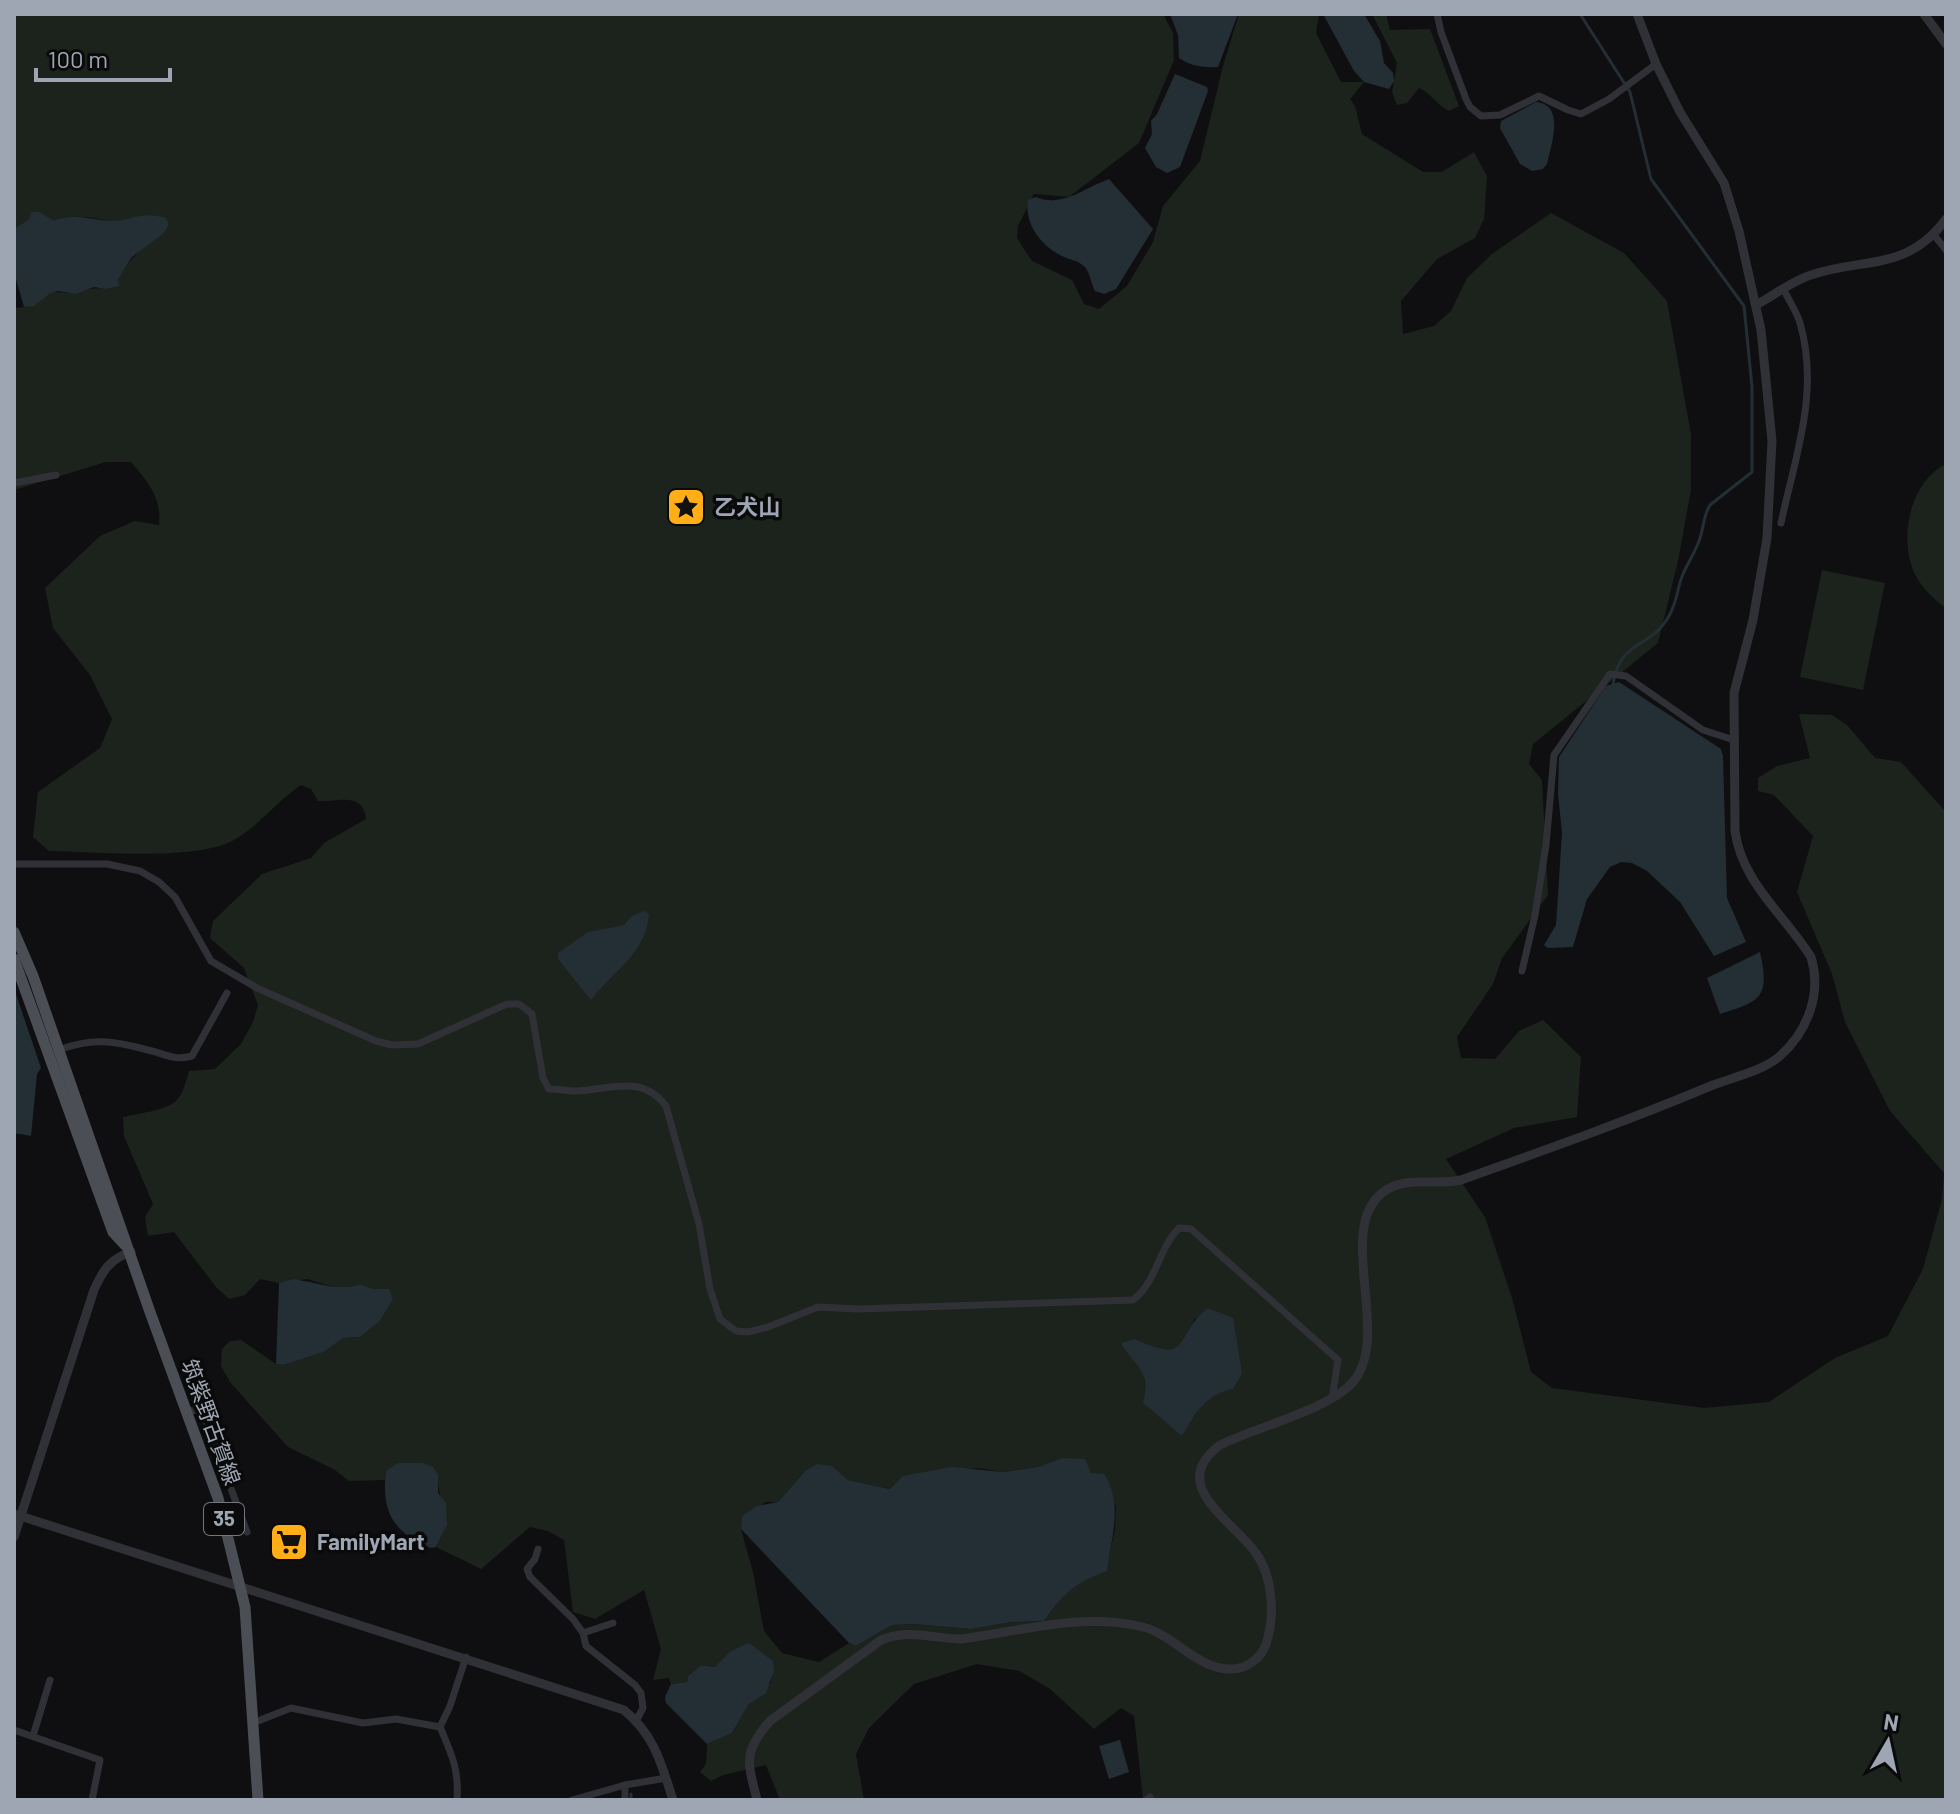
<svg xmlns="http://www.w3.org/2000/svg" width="1960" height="1814" viewBox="0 0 1960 1814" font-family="Barlow,'Noto Sans JP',sans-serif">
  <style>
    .green { fill: #1b231c; fill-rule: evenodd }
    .water { fill: #242e35 }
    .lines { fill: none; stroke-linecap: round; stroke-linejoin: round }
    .stream { stroke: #242e35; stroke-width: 3 }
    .minor { stroke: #303136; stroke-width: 7 }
    .tertiary { stroke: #303136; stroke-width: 9 }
    .primary { stroke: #4b4e55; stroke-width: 11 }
    .labels { text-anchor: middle; stroke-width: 7; stroke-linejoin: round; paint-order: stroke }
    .shield { fill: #0a0a0b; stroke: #727681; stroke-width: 2 }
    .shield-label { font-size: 20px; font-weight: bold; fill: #9ea5b3 }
    .poi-label { font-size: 22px; font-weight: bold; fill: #9ea5b3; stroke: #0a0a0b; text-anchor: start }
    .street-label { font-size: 22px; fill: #9ea5b3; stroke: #0a0a0b }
  </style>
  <rect width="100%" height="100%" fill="#0f0f11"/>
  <g class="green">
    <path d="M14,14H1163L1173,33L1174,60L1139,143L1069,197L1034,194L1018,226L1017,238L1032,261L1072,280L1084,304L1099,309L1127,286L1153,242L1163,206L1200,161L1223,66L1239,14H1319L1316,33L1341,82H1364L1350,99L1355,106L1362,134L1423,172H1442L1474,152L1487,176L1484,219L1475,238L1437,259L1401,301L1403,334L1434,326L1451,311L1467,278L1492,254L1551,213L1624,253L1667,301L1691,434V490L1678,561L1658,643L1533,744L1529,764L1542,780L1548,895L1502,958L1493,984L1457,1037L1461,1058L1495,1059L1519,1031L1543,1020L1581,1057L1577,1117L1514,1128L1446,1159L1485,1217L1512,1298L1531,1372L1552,1388L1704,1408L1769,1402L1835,1358L1888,1336L1923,1269L1942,1199L1944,1173L1890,1111L1845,1022L1832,974L1797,892L1813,836L1774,795L1758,791V778L1777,766L1810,758L1799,714L1832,715L1847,725L1875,758L1901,762L1946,812V1800H1143L1134,1716L1121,1708L1094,1729L1050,1689L1019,1671L977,1664L914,1684L869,1728L856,1754L864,1800H780L766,1765L723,1775L711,1781L700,1772L706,1764L707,1744L732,1733L749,1704L771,1683L773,1661L738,1648L715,1667L701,1665L688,1676L687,1682L671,1684L669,1678L653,1680L661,1649L644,1590L595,1619L573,1612L564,1540L548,1531L530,1527L481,1569L436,1547C457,1511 437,1508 438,1475C421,1462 406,1459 386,1471L385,1480L349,1481L335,1470L288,1447L230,1382L221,1366L222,1349L230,1341L241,1340L276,1364L284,1365L324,1352L343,1338L360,1337L379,1322L374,1289L360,1284L350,1287H334L307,1279L279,1283L260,1279L245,1295L229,1299L216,1287L174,1232L148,1236L145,1217L153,1204L124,1136L123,1117C137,1114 165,1110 175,1102C183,1095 186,1081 189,1071L215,1069L241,1044L253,1022L258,1005L244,968L210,938L213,921L262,874L311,858L324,843L366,819C363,791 337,802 318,801L311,789L301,785C276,802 260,825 234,840C198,861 93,852 49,851L33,837L38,792L100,748L112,719L90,675L53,628L45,588L100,536L135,521L159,525C162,498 148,482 131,462H106L14,490V308C38,307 31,301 48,294C56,291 60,293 67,293C81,293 91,286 105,289C125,273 131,253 156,239C120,225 92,210 53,220L38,211L31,212L29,219L14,229ZM1195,1318L1233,1388C1214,1392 1202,1400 1194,1417L1146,1390C1144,1372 1137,1357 1135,1339L1161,1351L1177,1348L1188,1335ZM1062,1458L1091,1473L1116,1506L1115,1529L1106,1571C1075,1583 1064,1593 1044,1621L1012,1622L971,1629L914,1624L892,1625L856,1646L849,1643L819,1662L782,1653L764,1631L753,1572L741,1529L742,1517L766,1502H778L805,1471L832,1466L848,1480L890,1489L904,1476L978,1468L1004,1472L1038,1467Z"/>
    <path d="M1372,14H1386L1390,30L1430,29L1459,106L1449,111C1437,105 1430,92 1419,88L1407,103L1397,105L1392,92L1397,63Z"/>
    <path d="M1946,464V608C1933,599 1919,585 1913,570C1899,534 1911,481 1946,464Z"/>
    <polygon points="1822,570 1885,583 1863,690 1800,677"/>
  </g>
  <g class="water">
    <path d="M1170,14H1238L1218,67C1205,68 1190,66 1179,58L1178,35Z"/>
    <polygon points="1323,14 1364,14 1380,41 1384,63 1393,73 1394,81 1389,89 1364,82 1354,71"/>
    <polygon points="1175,74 1207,87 1208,91 1180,167 1167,173 1156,167 1145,148 1152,134 1151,121 1157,114"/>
    <path d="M1536,102C1566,105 1551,145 1547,164L1543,169L1532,171L1520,164L1500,128L1501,121Z"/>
    <path d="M1109,179L1153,229L1116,289L1104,294L1095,291C1091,283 1090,273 1085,267C1078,260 1070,260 1062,256C1041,246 1024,224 1028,200L1036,197C1062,208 1084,188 1109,179Z"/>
    <path d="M38,211L53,220C82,213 83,219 110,221C130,222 139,210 166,218L169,224L164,233L132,257L118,279L119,286L105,289L94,287L76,294L58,291L49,294L34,306L24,307L14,272V229L29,219L31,212Z"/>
    <polygon points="1619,682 1721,749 1723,756 1727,898 1746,942 1714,956 1680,902 1647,871 1632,863 1621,862 1610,867 1587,899 1573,947 1548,948 1544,945 1556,925 1562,833 1558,794 1559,757 1606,686"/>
    <path d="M644,911L649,914C646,954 613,971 591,1000L558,959V953L588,932L624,925L632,916Z"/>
    <path d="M1760,952C1770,998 1761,1001 1720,1014L1707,978Z"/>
    <polygon points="15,991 41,1068 37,1074 31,1136 14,1133"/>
    <polygon points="294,1279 334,1287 350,1287 360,1284 374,1289 389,1289 393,1299 379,1322 360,1337 343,1338 324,1352 284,1365 276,1364 279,1283"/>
    <path d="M1208,1308L1233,1318L1242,1373L1233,1389C1204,1395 1196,1413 1182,1436L1143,1403C1152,1371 1135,1367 1121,1343L1135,1339C1193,1366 1173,1335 1208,1308Z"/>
    <path d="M1062,1458L1085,1459L1091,1473L1104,1474C1124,1505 1111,1537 1107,1571C1075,1583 1064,1593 1044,1621L1012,1622L971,1629L914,1624L892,1625L856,1646L849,1643L741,1529L742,1516L757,1506L778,1502L805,1471L817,1464L832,1466L848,1480L890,1489L903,1476L951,1467L1004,1472L1038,1467Z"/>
    <path d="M398,1463H422L433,1467L438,1475V1493L446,1503L447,1525L436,1547L431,1548C393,1533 381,1511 386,1471Z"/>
    <polygon points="749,1643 773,1661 774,1671 766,1693 749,1704 732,1733 707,1744 666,1703 665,1697 671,1684 687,1682 688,1676 701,1665 715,1667 731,1651"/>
    <polygon points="1120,1740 1129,1772 1109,1779 1099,1746"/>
  </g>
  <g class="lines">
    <g class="stream">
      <path d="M1580,14L1630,92L1651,179L1744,306L1752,387V472L1710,505C1703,516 1704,528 1699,541C1695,552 1688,563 1683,574C1677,588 1677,603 1669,616C1650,650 1619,639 1613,685"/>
      <polyline points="631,1800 631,1794"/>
    </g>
    <g class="minor">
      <polyline points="1437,14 1441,32 1466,99 1470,107 1481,116 1500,115 1539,96 1568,110 1581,114 1609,99 1656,64"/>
      <polyline points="1934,235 1946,250"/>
      <polyline points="14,483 56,475"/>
      <path d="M1781,523C1795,457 1820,392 1800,323C1797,312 1789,301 1784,290"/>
      <path d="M14,864H107L140,871L159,882L175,897L211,961L257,988L376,1041L392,1045L418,1044L507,1004H519L532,1014L543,1078L549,1089C558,1089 567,1091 576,1091C610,1090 641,1073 666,1106L699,1224L710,1289L720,1319L736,1331L748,1332L768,1327L818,1307L858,1309L1133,1300C1157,1282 1158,1249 1179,1228L1191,1229L1338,1360L1332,1399"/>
      <polyline points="1522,971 1535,915 1546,845 1554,755 1610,674 1626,676 1703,730 1734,740"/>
      <path d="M59,1050C92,1037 115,1041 148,1050C166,1054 173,1061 192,1056L227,993"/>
      <polyline points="186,1411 202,1410 247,1532"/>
      <polyline points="538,1549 535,1559 527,1569 530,1577 573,1619 583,1633 586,1646 635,1685 641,1693 643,1708 636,1721"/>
      <polyline points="583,1633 613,1623"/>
      <polyline points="253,1723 291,1708 363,1723 396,1719 440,1727 450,1706 466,1657"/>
      <path d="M440,1727C452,1755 459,1769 457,1800"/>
      <polyline points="14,1730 100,1760 92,1800"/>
      <polyline points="33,1736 50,1680"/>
      <polyline points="572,1800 625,1785 666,1778"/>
      <polyline points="625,1800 625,1785"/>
      <polyline points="1146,1800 1150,1797"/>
    </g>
    <g class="tertiary">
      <polyline points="1924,14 1946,44"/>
      <path d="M1756,305C1773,296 1792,281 1811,275C1864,257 1907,272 1946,219"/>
      <path d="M14,1514L624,1710C655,1736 661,1763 673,1800"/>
      <path d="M14,1537L94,1290C103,1270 110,1259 131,1252"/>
      <path d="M757,1800C748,1763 742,1753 770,1721L881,1640C909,1628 933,1639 962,1639C1021,1631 1083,1612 1143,1627C1174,1635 1196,1668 1229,1669C1245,1670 1261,1659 1266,1644C1275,1617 1273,1580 1258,1556C1236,1522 1165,1486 1220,1445C1254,1428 1329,1409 1352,1383C1396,1335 1326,1214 1394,1186C1414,1178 1439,1185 1461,1180C1545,1150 1630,1120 1713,1085C1734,1077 1763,1071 1780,1056C1808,1031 1822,993 1811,957C1784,914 1742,883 1735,831L1734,693L1753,620L1767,538L1772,441L1761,330L1739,231L1724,183L1680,112L1656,64L1637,14"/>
    </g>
    <g class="primary">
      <polyline points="14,932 33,976 150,1312 218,1498 245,1607 258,1800"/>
      <polyline points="14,959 113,1232 125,1245"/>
    </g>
  </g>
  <defs>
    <symbol id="sight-square" viewBox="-11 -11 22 22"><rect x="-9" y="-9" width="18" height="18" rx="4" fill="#ffae18" stroke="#0a0a0b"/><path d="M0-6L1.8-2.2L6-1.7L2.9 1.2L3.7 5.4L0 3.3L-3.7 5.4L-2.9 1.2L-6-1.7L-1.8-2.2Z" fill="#111"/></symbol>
    <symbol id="supermarket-square" viewBox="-11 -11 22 22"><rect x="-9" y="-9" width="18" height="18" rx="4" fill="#ffae18" stroke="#0a0a0b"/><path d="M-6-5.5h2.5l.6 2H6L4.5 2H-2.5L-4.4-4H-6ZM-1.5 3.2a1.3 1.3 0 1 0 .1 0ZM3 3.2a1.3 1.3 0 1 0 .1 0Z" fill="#111"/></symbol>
  </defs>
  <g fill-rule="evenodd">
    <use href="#sight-square" x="664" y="485" width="44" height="44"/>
    <use href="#supermarket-square" x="267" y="1520" width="44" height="44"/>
  </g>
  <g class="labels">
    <rect class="shield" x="204" y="1503" width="40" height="32" rx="6"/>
    <g class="shield-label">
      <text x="224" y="1526">35</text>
    </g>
    <g class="poi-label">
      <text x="714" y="515">乙犬山</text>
      <text x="317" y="1550">FamilyMart</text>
    </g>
    <g class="street-label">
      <text transform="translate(211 1422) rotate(70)" y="8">筑紫野古賀線</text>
    </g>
  </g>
  <rect width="1960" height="1814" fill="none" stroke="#9ea5b3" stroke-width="32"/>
  <g transform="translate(1888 1742) rotate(9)" stroke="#0a0a0b" stroke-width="6" paint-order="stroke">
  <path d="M0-6L14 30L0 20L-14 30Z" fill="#9ea5b3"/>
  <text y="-12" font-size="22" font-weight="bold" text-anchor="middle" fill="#9ea5b3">N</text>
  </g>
  <path d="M36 68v12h134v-12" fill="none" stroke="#9ea5b3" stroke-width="4"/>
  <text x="48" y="68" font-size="24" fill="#9ea5b3" stroke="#0a0a0b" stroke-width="6" paint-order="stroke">100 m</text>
</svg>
